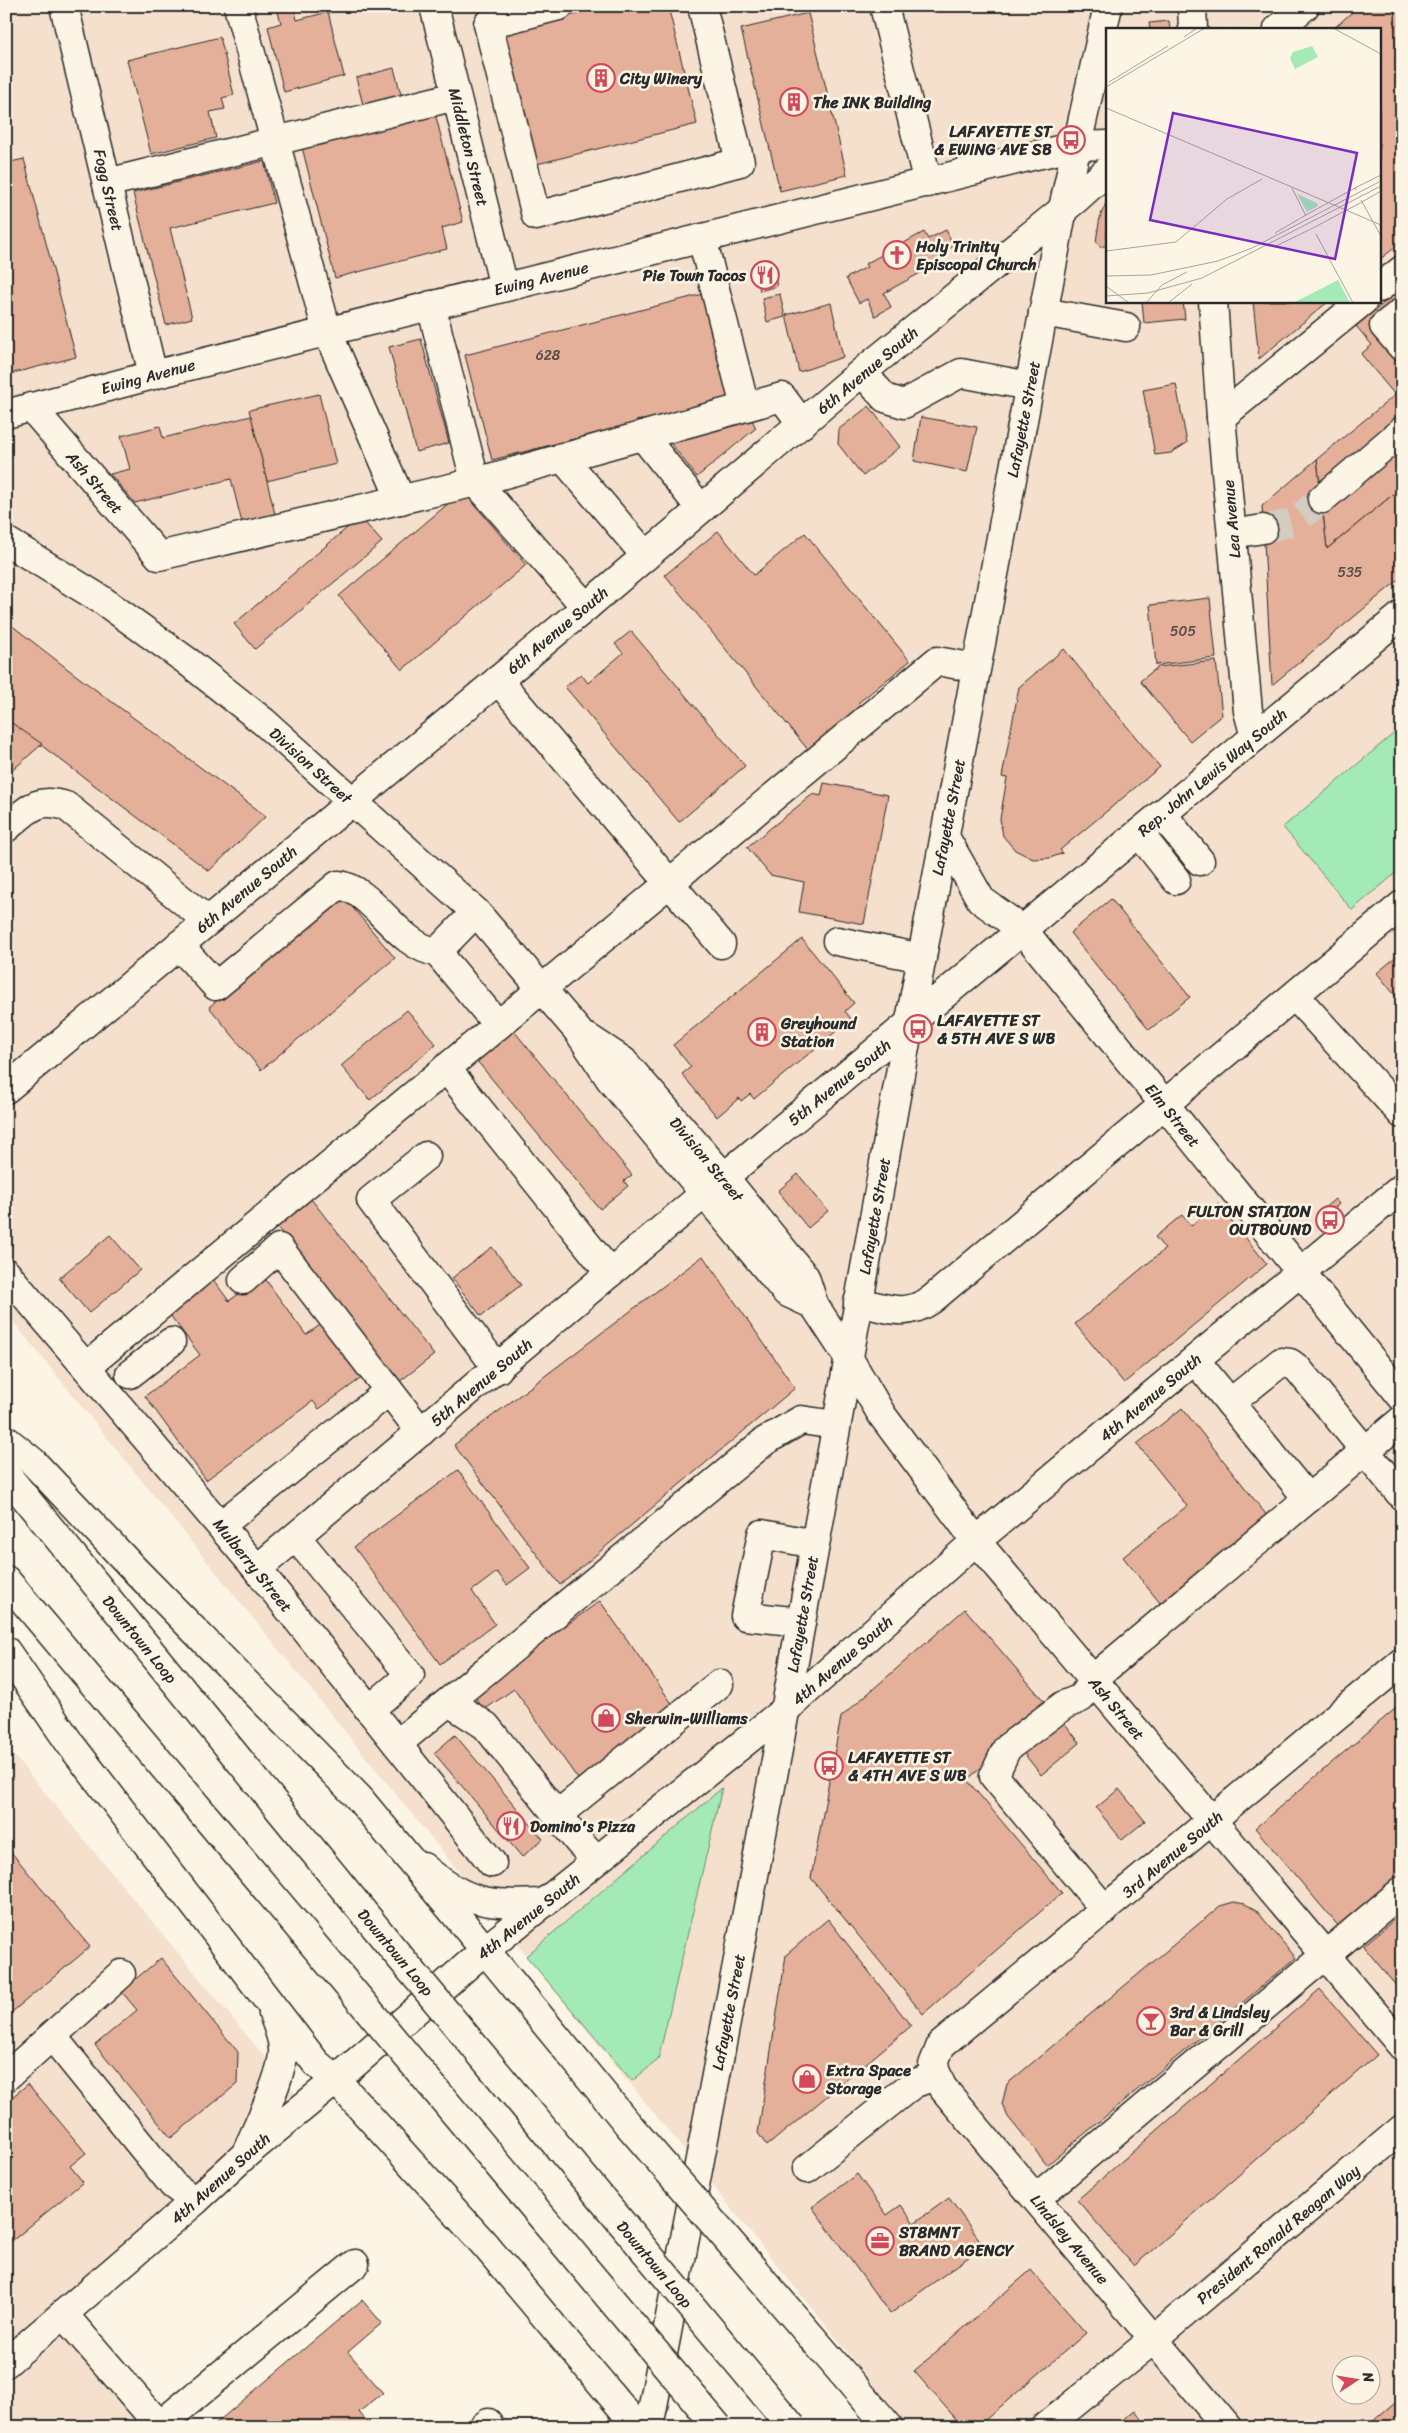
<svg xmlns="http://www.w3.org/2000/svg" width="1408" height="2433" viewBox="0 0 1408 2433" font-family="Sriracha,sans-serif">
  <style>
    .built { fill: #f5e0ce; fill-rule: evenodd }
    .green { fill: #a4eab6; stroke: #688a70 }
    .building { fill: #e5b099; stroke: #2b2b2b }
    .lines { fill: none; stroke-linecap: round; stroke-linejoin: round }
    .minor-tunnel { stroke: #d2cdc0; stroke-width: 28; stroke-dasharray: 28 14; stroke-linecap: butt }
    .minor-casing { stroke: #2b2b2b; stroke-width: 31 }
    .major-casing { stroke: #2b2b2b; stroke-width: 31 }
    .highway-casing { stroke: #2b2b2b; stroke-width: 31 }
    .minor { stroke: #fcf5e5; stroke-width: 28 }
    .major { stroke: #fcf5e5; stroke-width: 28 }
    .highway { stroke: #fcf5e5; stroke-width: 28 }
    .major-bridge-casing { stroke: #2b2b2b; stroke-width: 31; stroke-linecap: butt }
    .highway-bridge-casing { stroke: #2b2b2b; stroke-width: 31; stroke-linecap: butt }
    .major-bridge { stroke: #fcf5e5; stroke-width: 28 }
    .highway-bridge { stroke: #fcf5e5; stroke-width: 28 }
    .labels { text-anchor: middle; stroke-width: 5; stroke-linejoin: round; paint-order: stroke }
    .number-label { font-size: 14px; fill: #5a4c46 }
    .poi-label { font-size: 16px; font-weight: bold; fill: #2b2b2b; stroke: #fcf5e5; text-anchor: start }
    .street-label { font-size: 16px; fill: #2b2b2b; stroke: #fcf5e5 }
    .inset-road { fill: none; stroke: #a8a49b; stroke-width: 1 }
    .view { fill: #7b2cbf; fill-opacity: 0.15; stroke: #7b2cbf; stroke-width: 2.5 }
    .inset-edge { fill: none; stroke: #2b2b2b; stroke-width: 2.5 }
  </style>
  <rect width="100%" height="100%" fill="#fcf5e5"/>
  <filter id="ink" filterUnits="userSpaceOnUse"><feTurbulence type="fractalNoise" baseFrequency=".02" numOctaves="2"/><feDisplacementMap in="SourceGraphic" scale="10" xChannelSelector="R" yChannelSelector="G"/><feConvolveMatrix kernelMatrix="1 2 1 2 8 2 1 2 1" color-interpolation-filters="sRGB"/></filter>
  <g filter="url(#ink)">
    <g class="built">
      <path d="M6,6H1402V2427H908L6,1313ZM1107,29H1379V301H1107ZM1340,2366H1370V2396H1340Z"/>
      <polygon points="6,1746 305,2105 64,2315 161,2427 6,2427"/>
    </g>
    <g class="green">
      <polygon points="1399,729 1402,731 1402,868 1352,910 1283,827"/>
      <polygon points="722,1788 658,2060 632,2081 526,1956"/>
    </g>
    <g class="building">
      <polygon points="284,6 294,6 297,20 328,12 344,76 284,92 268,27 281,23 277,8"/>
      <polygon points="609,6 668,6 697,124 537,164 504,32"/>
      <polygon points="1359,6 1402,6 1402,242 1379,260 1379,29 1333,29"/>
      <polygon points="808,13 847,175 780,191 741,29"/>
      <polygon points="1169,21 1170,29 1150,29 1149,23"/>
      <polygon points="220,37 234,95 222,98 225,109 210,112 216,138 151,154 127,60"/>
      <polygon points="394,68 403,102 365,112 356,78"/>
      <polygon points="435,113 463,222 442,228 447,249 335,278 302,147"/>
      <polygon points="24,159 76,357 6,375 6,163"/>
      <polygon points="264,161 274,203 170,228 192,318 166,325 133,193"/>
      <polygon points="1107,201 1107,244 1101,248 1096,241 1100,217"/>
      <polygon points="946,230 953,244 952,247 938,255 942,261 884,293 891,307 875,316 867,299 859,303 846,278 867,267 865,264 924,232 928,239"/>
      <polygon points="770,259 777,286 760,291 754,263"/>
      <polygon points="1402,288 1402,487 1327,549 1317,459 1395,395 1361,354 1372,345 1356,326"/>
      <polygon points="703,294 730,399 492,460 465,355"/>
      <polygon points="780,294 785,317 767,322 762,298"/>
      <polygon points="1142,301 1183,301 1185,319 1144,323"/>
      <polygon points="1253,301 1329,301 1259,359"/>
      <polygon points="831,303 843,357 799,372 786,315"/>
      <polygon points="421,339 449,443 416,452 389,347"/>
      <polygon points="1176,384 1187,443 1171,453 1155,455 1143,390"/>
      <polygon points="319,394 336,464 267,481 249,410"/>
      <polygon points="869,406 900,447 863,476 838,444 839,429"/>
      <polygon points="251,416 276,518 243,527 231,479 135,503 110,474 130,469 121,436 160,426 163,438"/>
      <polygon points="750,416 756,428 697,477 665,436"/>
      <polygon points="921,417 977,427 967,472 914,461"/>
      <polygon points="1317,459 1327,549 1402,487 1402,577 1272,685 1262,506"/>
      <polygon points="463,491 526,565 402,670 339,596"/>
      <polygon points="360,517 382,542 255,649 234,624"/>
      <polygon points="718,531 754,575 805,533 910,661 858,703 862,707 809,751 665,575"/>
      <polygon points="1210,598 1216,658 1156,665 1150,605"/>
      <polygon points="6,621 73,673 266,816 209,871 6,719"/>
      <polygon points="631,631 745,766 679,822 565,687 581,674 588,683 623,653 615,644"/>
      <polygon points="1064,649 1160,767 1060,850 1063,853 1050,858 1033,859 1015,850 1003,836 1000,819 1007,778 1002,777 1019,687"/>
      <polygon points="1216,661 1222,715 1190,741 1140,681 1158,667"/>
      <polygon points="6,719 42,744 6,776"/>
      <polygon points="824,783 888,795 864,924 799,912 804,882 770,875 747,847 813,794 821,796"/>
      <polygon points="342,895 395,958 261,1070 209,1007"/>
      <polygon points="1111,899 1190,997 1149,1030 1070,933"/>
      <polygon points="802,939 854,1003 845,1011 851,1019 754,1099 750,1094 741,1101 739,1098 717,1117 682,1074 691,1067 673,1045"/>
      <polygon points="1402,952 1402,1004 1377,973"/>
      <polygon points="407,1010 436,1044 370,1100 341,1066"/>
      <polygon points="509,1025 632,1175 624,1181 628,1186 600,1209 472,1055"/>
      <polygon points="798,1174 828,1211 808,1228 778,1191"/>
      <polygon points="311,1199 434,1355 399,1382 277,1227"/>
      <polygon points="1335,1199 1339,1204 1328,1214 1323,1209"/>
      <polygon points="1218,1204 1267,1264 1124,1383 1075,1324 1165,1249 1155,1237 1182,1215 1191,1226"/>
      <polygon points="110,1235 140,1270 89,1313 59,1278"/>
      <polygon points="492,1247 521,1285 481,1316 452,1278"/>
      <polygon points="703,1256 795,1388 560,1585 454,1445"/>
      <polygon points="263,1276 306,1335 327,1320 367,1374 319,1409 313,1401 206,1480 145,1396 200,1355 167,1311 212,1278 229,1301"/>
      <polygon points="1182,1408 1272,1522 1164,1608 1123,1557 1187,1506 1137,1444"/>
      <polygon points="458,1470 530,1568 507,1585 497,1572 472,1591 495,1624 440,1664 354,1547"/>
      <polygon points="600,1601 673,1705 651,1721 659,1732 583,1786 514,1689 484,1710 472,1693"/>
      <polygon points="965,1609 1050,1708 967,1780 1062,1893 923,2014 811,1878 841,1717"/>
      <polygon points="1402,1703 1402,1875 1340,1928 1255,1828"/>
      <polygon points="1062,1720 1080,1743 1041,1775 1023,1752"/>
      <polygon points="455,1735 543,1839 522,1857 434,1753"/>
      <polygon points="1119,1789 1145,1821 1122,1840 1096,1808"/>
      <polygon points="6,1846 90,1947 6,2017"/>
      <polygon points="1234,1902 1245,1904 1256,1910 1296,1958 1047,2165 1008,2117 1002,2104 1007,2084 1220,1906"/>
      <polygon points="1402,1913 1402,1993 1363,1946"/>
      <polygon points="828,1919 911,2026 767,2146 758,2133 786,1955"/>
      <polygon points="161,1958 238,2052 237,2084 171,2138 95,2045 137,2010 121,1991"/>
      <polygon points="1320,1989 1377,2055 1134,2266 1077,2200"/>
      <polygon points="28,2084 86,2153 70,2166 83,2182 6,2246 6,2102"/>
      <polygon points="857,2174 887,2215 901,2205 914,2223 949,2198 984,2246 890,2314 812,2207"/>
      <polygon points="1031,2270 1086,2333 977,2427 963,2427 914,2371"/>
      <polygon points="362,2300 382,2323 348,2352 383,2393 359,2412 371,2427 218,2427 215,2424"/>
      <polygon points="1402,2396 1402,2427 1366,2427"/>
      <polygon points="1135,2410 1148,2427 1113,2427"/>
    </g>
    <g class="lines">
      <polyline class="minor-tunnel" points="1263,529 1294,522 1322,499"/>
      <defs>
        <g id="minor">
          <polyline points="64,6 153,375"/>
          <polyline points="238,6 327,331 401,500"/>
          <polyline points="434,6 504,287"/>
          <polyline points="559,6 488,24 536,216 740,162 702,6"/>
          <polyline points="884,6 928,183"/>
          <polyline points="1192,6 1193,29"/>
          <polyline points="1278,29 1305,6"/>
          <polyline points="107,183 456,96"/>
          <polyline points="702,238 745,407"/>
          <polyline points="1379,288 1402,270"/>
          <polyline points="1213,301 1221,417 1248,711 1255,737"/>
          <polyline points="431,305 475,481 586,607"/>
          <polyline points="1043,312 1126,327"/>
          <polyline points="1402,312 1384,326 1402,347"/>
          <polyline points="862,372 885,398 904,404 961,373 1029,386"/>
          <polyline points="31,407 159,556 472,483 782,397 802,424"/>
          <polyline points="6,414 153,375 1036,155 1077,146 1107,145"/>
          <polyline points="1221,417 1363,301"/>
          <polyline points="642,435 701,509"/>
          <polyline points="562,457 646,556"/>
          <polyline points="1322,499 1402,431"/>
          <polyline points="1232,534 1263,529"/>
          <polyline points="498,680 721,944"/>
          <polyline points="1162,814 1200,861"/>
          <path d="M6,828C29,809 36,797 66,806L208,921"/>
          <polyline points="1139,833 1176,880"/>
          <polyline points="945,837 981,900 1023,930 1402,1397"/>
          <polyline points="837,941 922,958"/>
          <path d="M179,945L216,986L338,885C373,888 396,946 437,952L476,912"/>
          <polyline points="437,952 498,1025"/>
          <polyline points="1295,996 1402,1114"/>
          <polyline points="446,1068 610,1273"/>
          <polyline points="6,1089 586,607 862,372 1076,199 1107,171"/>
          <polyline points="426,1156 371,1200 498,1369"/>
          <polyline points="724,1177 1402,615"/>
          <polyline points="6,1273 257,1569 492,1863"/>
          <polyline points="243,1280 279,1248 421,1432"/>
          <path d="M858,1302C888,1308 904,1318 931,1300L1402,905"/>
          <polyline points="848,1357 882,1415 976,1541 1402,2046"/>
          <polyline points="1195,1360 1230,1403"/>
          <polyline points="86,1367 937,661 976,668"/>
          <polyline points="130,1374 171,1342"/>
          <polyline points="1308,1499 1230,1403 1281,1362 1290,1363 1298,1369 1402,1496"/>
          <polyline points="221,1525 389,1391"/>
          <polyline points="296,1537 410,1675 369,1710"/>
          <polyline points="257,1569 704,1194"/>
          <polyline points="801,1622 745,1616 762,1534 815,1544"/>
          <polyline points="449,1702 486,1726 578,1841 596,1860"/>
          <polyline points="786,1709 976,1541 1402,1188"/>
          <polyline points="397,1744 765,1441 801,1420 836,1425"/>
          <polyline points="557,1815 719,1684"/>
          <polyline points="1105,1910 994,1776 1007,1748 1064,1705 1081,1698 1093,1680 1106,1668 1402,1420"/>
          <polyline points="52,2036 173,2185 195,2201"/>
          <polyline points="6,2077 121,1974"/>
          <polyline points="807,2169 913,2084 937,2075"/>
          <polyline points="1036,2198 1402,1891"/>
          <polyline points="64,2315 161,2427"/>
          <polyline points="160,2425 355,2264"/>
          <polyline points="483,2427 488,2423"/>
          <polyline points="1045,2427 1154,2339 1402,2129"/>
          <polyline points="1227,2427 942,2087 933,2065 941,2045 1402,1662"/>
        </g>
        <g id="major">
          <polyline points="6,541 102,600 187,661 264,722 476,912 578,1031 610,1079 786,1292 814,1305"/>
          <polyline points="588,1038 623,1061 724,1177 805,1277 814,1305 848,1357"/>
          <path d="M423,1867C468,1905 488,1905 544,1903"/>
          <polyline points="485,1950 627,2123"/>
          <polyline points="336,2080 485,2245 638,2427"/>
          <polyline points="753,2269 889,2427"/>
          <polyline points="6,2363 195,2201 246,2154 336,2080 485,1950 786,1709"/>
          <polyline points="649,2427 780,1739 902,1063 1063,208 1108,6"/>
        </g>
        <g id="highway">
          <polyline points="6,1440 32,1461 133,1568 358,1797 485,1950"/>
          <polyline points="6,1474 394,1950"/>
          <polyline points="6,1580 350,1988"/>
          <polyline points="6,1651 71,1745 316,2063 336,2080"/>
          <path d="M246,2154C256,2128 285,2073 283,2048C282,2037 277,2024 273,2014"/>
        </g>
      </defs>
      <use href="#minor" class="minor-casing"/>
      <use href="#major" class="major-casing"/>
      <use href="#highway" class="highway-casing"/>
      <use href="#minor" class="minor"/>
      <use href="#major" class="major"/>
      <use href="#highway" class="highway"/>
      <defs>
        <polyline id="major-bridge" points="627,2123 753,2269"/>
        <g id="highway-bridge">
          <polyline points="394,1950 792,2427"/>
          <polyline points="350,1988 718,2427"/>
        </g>
      </defs>
      <use href="#major-bridge" class="major-bridge-casing"/>
      <use href="#highway-bridge" class="highway-bridge-casing"/>
      <use href="#major-bridge" class="major-bridge"/>
      <use href="#highway-bridge" class="highway-bridge"/>
    </g>
  </g>
  <defs>
    <symbol id="building-ring" viewBox="-11 -11 22 22"><circle r="9.5" fill="#fcf5e5" stroke="#d1495b" stroke-width="1.5"/><path d="M-4-6H4V6H1V3H-1V6H-4ZM-2.5-4.3h1.7v1.8h-1.7ZM.8-4.3h1.7v1.8H.8ZM-2.5-1h1.7V.8h-1.7ZM.8-1h1.7V.8H.8Z" fill="#d1495b"/></symbol>
    <symbol id="bus-ring" viewBox="-11 -11 22 22"><circle r="9.5" fill="#fcf5e5" stroke="#d1495b" stroke-width="1.5"/><path d="M-5-6H5V4H4V6H2V4H-2V6H-4V4H-5ZM-3.5-4V0h7V-4ZM-3.5 1.2v1.5H-2V1.2ZM2 1.2v1.5H3.5V1.2Z" fill="#d1495b"/></symbol>
    <symbol id="church-ring" viewBox="-11 -11 22 22"><circle r="9.5" fill="#fcf5e5" stroke="#d1495b" stroke-width="1.5"/><path d="M-1.2-6h2.4v3.5h3.3v2.4h-3.3V6h-2.4V-.1h-3.3v-2.4h3.3Z" fill="#d1495b"/></symbol>
    <symbol id="restaurant-ring" viewBox="-11 -11 22 22"><circle r="9.5" fill="#fcf5e5" stroke="#d1495b" stroke-width="1.5"/><path d="M-5-6h1v4h1v-4h1v4h1v-4h1v5L-1.5 .5V6h-2V.5L-5-1ZM5-6V6H3V1.5H1.5Q1.5-4 5-6Z" fill="#d1495b"/></symbol>
    <symbol id="shop-ring" viewBox="-11 -11 22 22"><circle r="9.5" fill="#fcf5e5" stroke="#d1495b" stroke-width="1.5"/><path d="M-5-2.5h2.3a2.7 3.5 0 0 1 5.4 0H5L5.5 6h-11ZM-1.5-2.5h3a1.5 2.3 0 0 0-3 0Z" fill="#d1495b"/></symbol>
    <symbol id="bar-ring" viewBox="-11 -11 22 22"><circle r="9.5" fill="#fcf5e5" stroke="#d1495b" stroke-width="1.5"/><path d="M-6-5H6L.8 .8V4.5H3.5V6h-7V4.5H-.8V.8Z" fill="#d1495b"/></symbol>
    <symbol id="office-ring" viewBox="-11 -11 22 22"><circle r="9.5" fill="#fcf5e5" stroke="#d1495b" stroke-width="1.5"/><path d="M-6-3h4V-5.5h4V-3h4V5H-6ZM-1-4.5V-3h2v-1.5ZM-6 0V1H6V0Z" fill="#d1495b"/></symbol>
  </defs>
  <g fill-rule="evenodd">
    <use href="#building-ring" x="585" y="62" width="32" height="32"/>
    <use href="#building-ring" x="778" y="86" width="32" height="32"/>
    <use href="#bus-ring" x="1055" y="124" width="32" height="32"/>
    <use href="#church-ring" x="881" y="239" width="32" height="32"/>
    <use href="#restaurant-ring" x="749" y="259" width="32" height="32"/>
    <use href="#bus-ring" x="902" y="1013" width="32" height="32"/>
    <use href="#building-ring" x="746" y="1016" width="32" height="32"/>
    <use href="#bus-ring" x="1314" y="1204" width="32" height="32"/>
    <use href="#shop-ring" x="590" y="1702" width="32" height="32"/>
    <use href="#bus-ring" x="813" y="1750" width="32" height="32"/>
    <use href="#restaurant-ring" x="495" y="1810" width="32" height="32"/>
    <use href="#bar-ring" x="1135" y="2005" width="32" height="32"/>
    <use href="#shop-ring" x="791" y="2063" width="32" height="32"/>
    <use href="#office-ring" x="864" y="2225" width="32" height="32"/>
  </g>
  <g class="labels">
    <g class="number-label">
      <text x="548" y="360">628</text>
      <text x="1350" y="577">535</text>
      <text x="1183" y="636">505</text>
    </g>
    <g class="poi-label">
      <text x="620" y="84">City Winery</text>
      <text x="813" y="108">The INK Building</text>
      <text x="1052" y="137" text-anchor="end">LAFAYETTE ST<tspan x="1052" dy="18">&amp; EWING AVE SB</tspan></text>
      <text x="916" y="252">Holy Trinity<tspan x="916" dy="18">Episcopal Church</tspan></text>
      <text x="746" y="281" text-anchor="end">Pie Town Tacos</text>
      <text x="937" y="1026">LAFAYETTE ST<tspan x="937" dy="18">&amp; 5TH AVE S WB</tspan></text>
      <text x="781" y="1029">Greyhound<tspan x="781" dy="18">Station</tspan></text>
      <text x="1311" y="1217" text-anchor="end">FULTON STATION<tspan x="1311" dy="18">OUTBOUND</tspan></text>
      <text x="625" y="1724">Sherwin-Williams</text>
      <text x="848" y="1763">LAFAYETTE ST<tspan x="848" dy="18">&amp; 4TH AVE S WB</tspan></text>
      <text x="530" y="1832">Domino's Pizza</text>
      <text x="1170" y="2018">3rd &amp; Lindsley<tspan x="1170" dy="18">Bar &amp; Grill</tspan></text>
      <text x="826" y="2076">Extra Space<tspan x="826" dy="18">Storage</tspan></text>
      <text x="899" y="2238">ST8MNT<tspan x="899" dy="18">BRAND AGENCY</tspan></text>
    </g>
    <g class="street-label">
      <text transform="translate(469 147) rotate(76)" y="6">Middleton Street</text>
      <text transform="translate(109 190) rotate(77)" y="6">Fogg Street</text>
      <text transform="translate(541 278) rotate(-14)" y="6">Ewing Avenue</text>
      <text transform="translate(867 370) rotate(-40)" y="6">6th Avenue South</text>
      <text transform="translate(148 376) rotate(-15)" y="6">Ewing Avenue</text>
      <text transform="translate(1023 419) rotate(-79)" y="6">Lafayette Street</text>
      <text transform="translate(95 482) rotate(49)" y="6">Ash Street</text>
      <text transform="translate(1231 519) rotate(-95)" y="6">Lea Avenue</text>
      <text transform="translate(557 630) rotate(-40)" y="6">6th Avenue South</text>
      <text transform="translate(311 765) rotate(42)" y="6">Division Street</text>
      <text transform="translate(1212 772) rotate(-40)" y="6">Rep. John Lewis Way South</text>
      <text transform="translate(948 817) rotate(-79)" y="6">Lafayette Street</text>
      <text transform="translate(246 889) rotate(-40)" y="6">6th Avenue South</text>
      <text transform="translate(839 1082) rotate(-39)" y="6">5th Avenue South</text>
      <text transform="translate(1173 1115) rotate(51)" y="6">Elm Street</text>
      <text transform="translate(707 1159) rotate(50)" y="6">Division Street</text>
      <text transform="translate(874 1216) rotate(-80)" y="6">Lafayette Street</text>
      <text transform="translate(481 1382) rotate(-40)" y="6">5th Avenue South</text>
      <text transform="translate(1150 1397) rotate(-40)" y="6">4th Avenue South</text>
      <text transform="translate(253 1565) rotate(51)" y="6">Mulberry Street</text>
      <text transform="translate(802 1614) rotate(-80)" y="6">Lafayette Street</text>
      <text transform="translate(140 1639) rotate(51)" y="6">Downtown Loop</text>
      <text transform="translate(842 1660) rotate(-41)" y="6">4th Avenue South</text>
      <text transform="translate(1117 1708) rotate(50)" y="6">Ash Street</text>
      <text transform="translate(1172 1854) rotate(-40)" y="6">3rd Avenue South</text>
      <text transform="translate(528 1916) rotate(-39)" y="6">4th Avenue South</text>
      <text transform="translate(396 1952) rotate(50)" y="6">Downtown Loop</text>
      <text transform="translate(728 2012) rotate(-79)" y="6">Lafayette Street</text>
      <text transform="translate(220 2178) rotate(-42)" y="6">4th Avenue South</text>
      <text transform="translate(1278 2234) rotate(-40)" y="6">President Ronald Reagan Way</text>
      <text transform="translate(1070 2239) rotate(50)" y="6">Lindsley Avenue</text>
      <text transform="translate(655 2264) rotate(50)" y="6">Downtown Loop</text>
    </g>
  </g>
  <g transform="translate(1106 28)">
    <rect width="275" height="275" fill="#fcf5e5"/>
    <path d="M206,18L212,29L189,41L184,30L187,24ZM191,166L211,175L212,178L201,184ZM232,252L244,275H187Z" fill="#a4eab6"/>
    <path class="inset-road" d="M227,0L275,26M78,9L91,0M3,54L62,18M0,59L99,0M0,80L275,197M186,160L200,188M249,160L275,147M255,172L275,208M256,174L275,163M200,187L249,160L250,162M207,200L256,174M169,205L200,187M210,206L247,275M168,219L207,200M0,223L70,214L121,171L156,151M0,248L45,247L112,233L146,220L275,153M0,258L23,275M0,268L42,265L96,250L275,158M40,275L56,257L81,244M62,275L86,256"/>
    <path class="view" d="M67,85L251,125L229,231L44,192Z"/>
    <rect width="275" height="275" class="inset-edge"/>
  </g>
  <rect width="1408" height="2433" fill="none" stroke="#fcf5e5" stroke-width="25"/>
  <rect x="12" y="12" width="1383" height="2408" fill="none" stroke="#2b2b2b" stroke-width="2" filter="url(#ink)"/>
  <g transform="translate(1356 2380) rotate(78)"><circle r="24" fill="#fcf5e5" stroke="#a8a49b"/>
  <path d="M0-4L9 19L0 12L-9 19Z" fill="#d1495b"/>
  <text y="-8" font-size="14" font-weight="bold" text-anchor="middle" fill="#2b2b2b">N</text>
  </g>
</svg>
